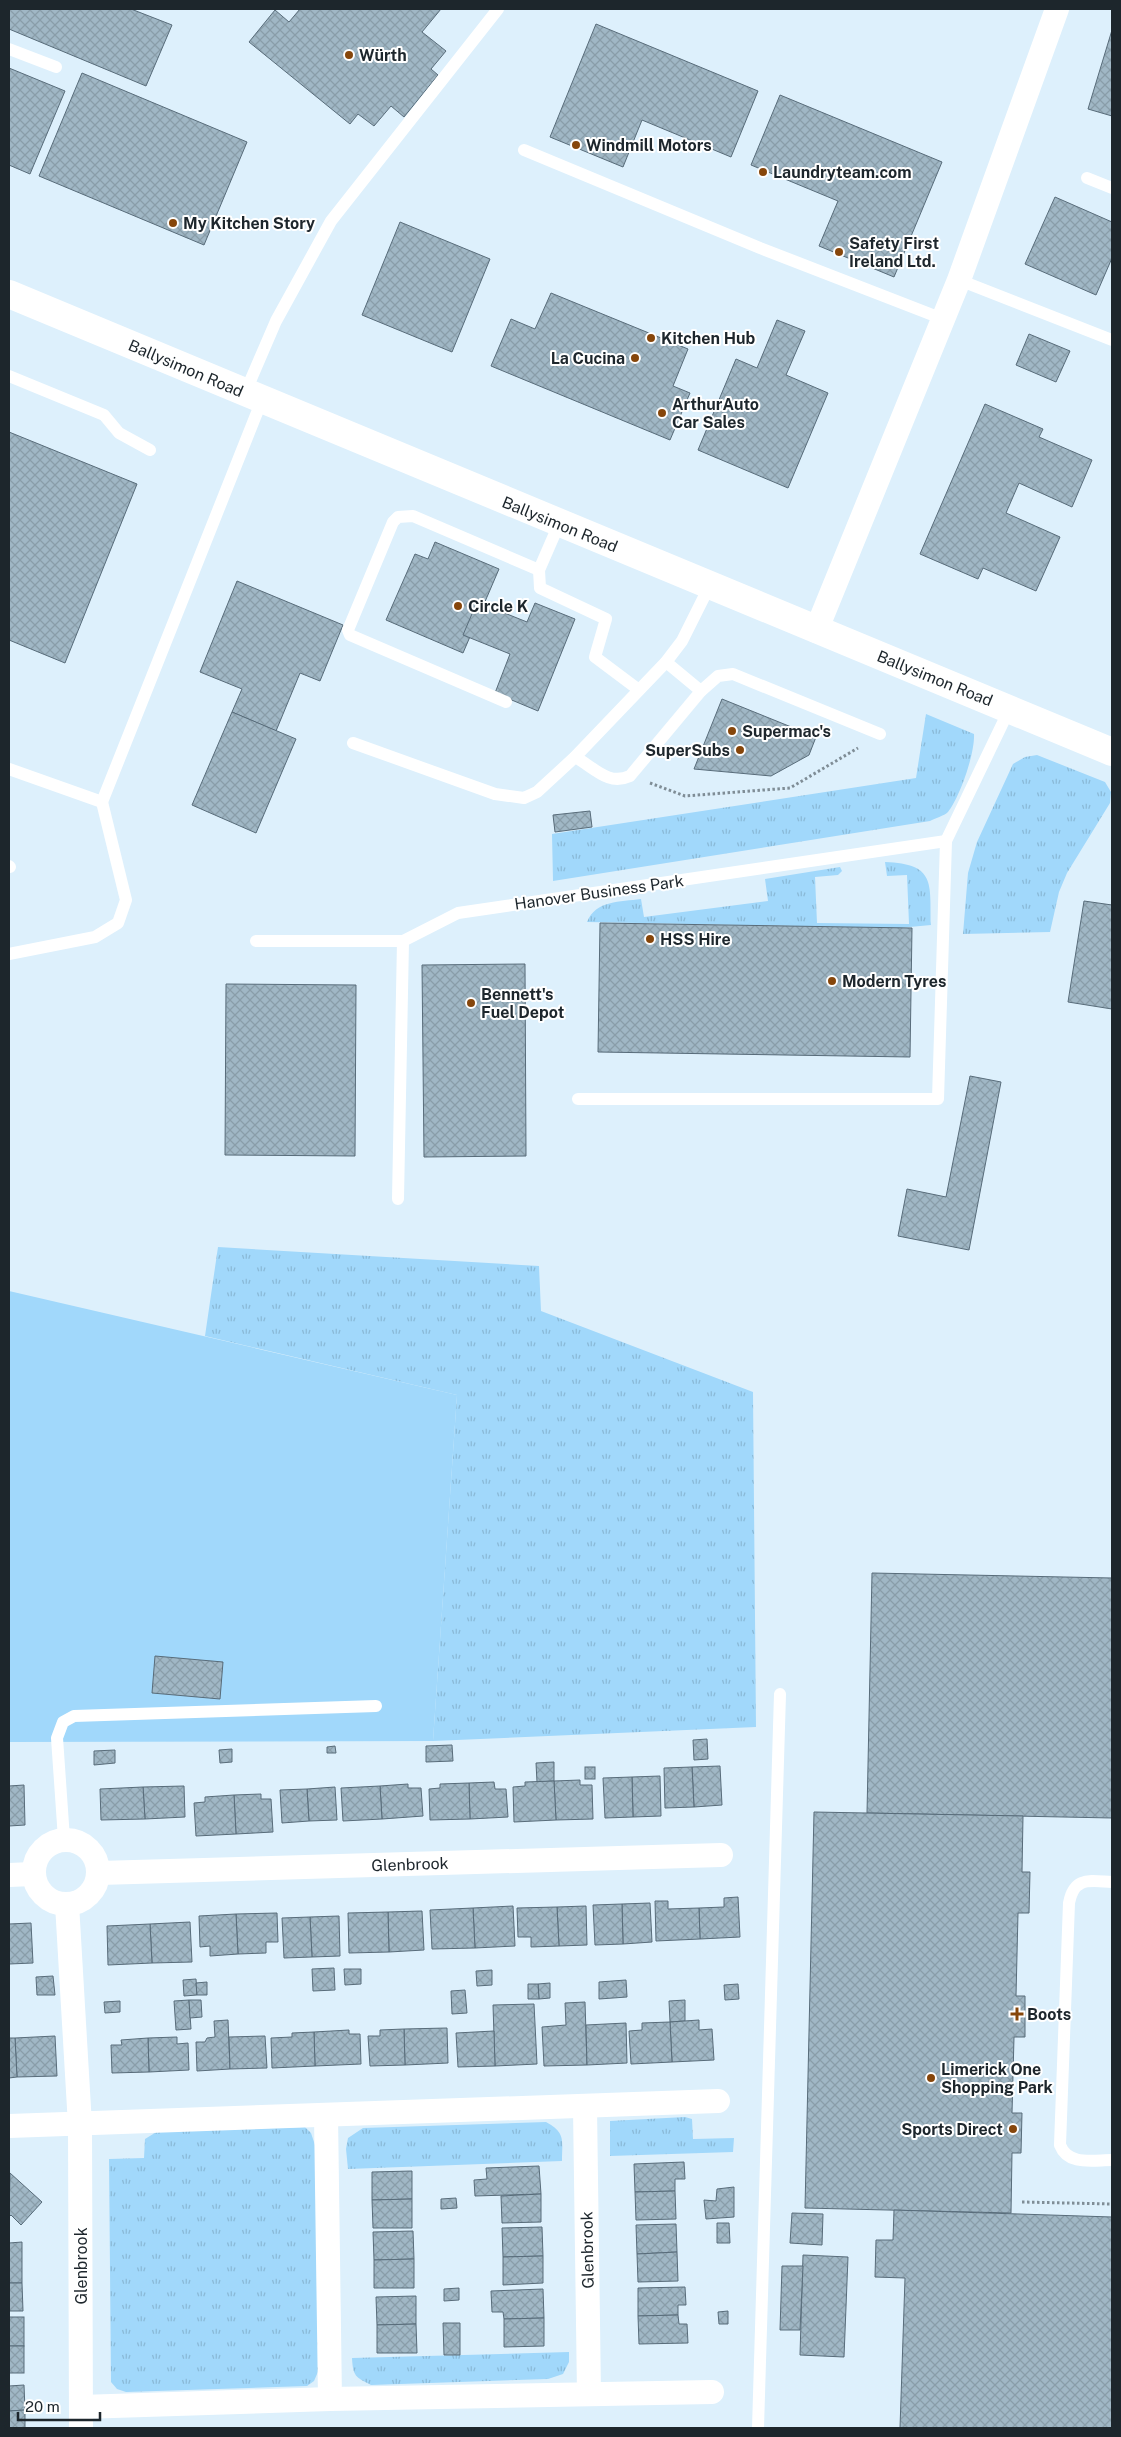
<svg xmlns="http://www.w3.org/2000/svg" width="1121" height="2437" viewBox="0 0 1121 2437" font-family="'Public Sans',sans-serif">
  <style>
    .grass { fill: url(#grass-tufts) }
    .park { fill: #a1d8fb }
    .building { fill: url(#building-cross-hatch); stroke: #586c7a }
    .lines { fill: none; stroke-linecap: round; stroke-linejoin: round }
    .path { stroke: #7f8d96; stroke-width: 3; stroke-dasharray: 2.5 2.5; stroke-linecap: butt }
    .lane { stroke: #fff; stroke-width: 12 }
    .street { stroke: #fff; stroke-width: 24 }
    .secondary { stroke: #fff; stroke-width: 28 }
    .poi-dot { fill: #86460b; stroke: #fff; stroke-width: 2 }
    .labels { text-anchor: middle; stroke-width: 4; stroke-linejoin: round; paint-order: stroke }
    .poi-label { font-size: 16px; font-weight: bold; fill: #1d262c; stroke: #fff; text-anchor: start }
    .street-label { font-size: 16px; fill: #1d262c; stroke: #fff }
  </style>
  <defs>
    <pattern id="grass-tufts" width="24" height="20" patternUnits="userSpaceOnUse" patternTransform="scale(1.25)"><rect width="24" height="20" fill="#a1d8fb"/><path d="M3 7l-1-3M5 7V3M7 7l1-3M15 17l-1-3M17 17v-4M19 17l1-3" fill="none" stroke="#8ab9d7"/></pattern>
    <pattern id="building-cross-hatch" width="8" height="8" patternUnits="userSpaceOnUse" patternTransform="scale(1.25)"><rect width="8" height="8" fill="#a0b7c5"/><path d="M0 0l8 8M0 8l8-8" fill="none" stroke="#899da9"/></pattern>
  </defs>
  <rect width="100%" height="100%" fill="#ddf0fc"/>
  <g class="grass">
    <path d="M926,714L974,734C975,753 960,797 948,812C944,816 935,818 930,821L553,881L552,834L916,778Z"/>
    <polygon points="1037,755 1105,782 1111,792 1110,803 1067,873 1059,892 1050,932 963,934 968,873 977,842 1013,764 1025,757"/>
    <path d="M885,862C936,864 930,883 931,925L899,928L587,922C596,900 620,902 641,899L644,917L768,901L765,879L840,867L842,871L838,875L815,877L817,923L909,924L907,875L887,876Z"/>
    <polygon points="218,1247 539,1266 541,1311 753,1392 756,1727 433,1741 457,1395 205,1336"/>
    <polygon points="685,2117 692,2119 693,2139 734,2138 733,2152 610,2156 610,2121"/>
    <path d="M546,2122C566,2133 562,2140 562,2161L348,2169L346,2149L348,2138L363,2128Z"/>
    <polygon points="305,2127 311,2133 315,2145 320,2367 314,2381 307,2386 126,2392 117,2389 111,2382 109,2159 144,2158 145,2139 158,2131"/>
    <path d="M569,2352V2362L563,2374L548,2379L371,2385C355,2377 353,2376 352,2358Z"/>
  </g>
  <polygon class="park" points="9,1291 457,1395 433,1741 9,1742"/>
  <g class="building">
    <polygon points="9,9 131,9 172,25 146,86 9,29"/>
    <polygon points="300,9 441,9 422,32 446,51 431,69 438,75 404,117 391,106 374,126 358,114 350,124 249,42 275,10 289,22"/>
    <polygon points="596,24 758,91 731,157 642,120 623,167 550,137"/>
    <polygon points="1112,30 1112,116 1088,109"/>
    <polygon points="9,68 65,91 30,174 9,165"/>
    <polygon points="82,73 247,142 204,245 39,176"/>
    <polygon points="780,95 942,162 894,277 819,246 838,201 751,165"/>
    <polygon points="1055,197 1112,222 1112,258 1096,295 1025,264"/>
    <polygon points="400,222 490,259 452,352 362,315"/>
    <polygon points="551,293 688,349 673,386 690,393 670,440 491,366 511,319 535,329"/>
    <polygon points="777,320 805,331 786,375 828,393 788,488 698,450 736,359 757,368"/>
    <polygon points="1029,334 1070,351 1056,382 1016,365"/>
    <polygon points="985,404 1043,429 1039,437 1092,460 1072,507 1019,483 1006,513 1060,537 1036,591 983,568 978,579 920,554"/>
    <polygon points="9,432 137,484 65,663 9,640"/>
    <polygon points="435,542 499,569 463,653 386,620 415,554 428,559"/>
    <polygon points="237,581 343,625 320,681 300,673 276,731 232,712 242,689 200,672"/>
    <polygon points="477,602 527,622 535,603 575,619 538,711 495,693 510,654 463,635"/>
    <polygon points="722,699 816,737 809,755 771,776 694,769"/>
    <polygon points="232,712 296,739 256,833 192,805"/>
    <polygon points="590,811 592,827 555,832 553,815"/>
    <polygon points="1084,901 1112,905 1112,1009 1068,1002"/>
    <polygon points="600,923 912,928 910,1057 598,1052"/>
    <polygon points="525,964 526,1156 424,1157 422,965"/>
    <polygon points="226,984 356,985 355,1156 225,1155"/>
    <polygon points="970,1076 1001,1082 969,1250 898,1236 907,1189 946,1197"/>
    <polygon points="872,1573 1112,1578 1112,1818 867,1813"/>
    <polygon points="155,1656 223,1662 220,1699 152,1693"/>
    <polygon points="707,1739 708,1759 694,1760 693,1740"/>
    <polygon points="452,1745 453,1761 426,1762 426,1746"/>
    <polygon points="335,1746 336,1753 327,1753 327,1747"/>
    <polygon points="232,1749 232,1762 220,1763 219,1750"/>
    <polygon points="115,1750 115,1763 94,1765 94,1751"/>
    <polygon points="554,1762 554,1781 537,1782 536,1763"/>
    <polygon points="720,1766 722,1805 694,1807 692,1767"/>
    <rect x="585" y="1767" width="10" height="12"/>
    <polygon points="692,1767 694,1807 665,1808 664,1768"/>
    <polygon points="660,1776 661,1816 633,1817 632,1777"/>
    <polygon points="632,1777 633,1817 605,1818 603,1778"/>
    <polygon points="580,1780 580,1785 592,1785 593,1819 556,1820 554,1781"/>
    <polygon points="554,1781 556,1820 514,1822 513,1787 525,1786 525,1782"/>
    <polygon points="494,1782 495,1789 506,1789 508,1817 470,1819 469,1783"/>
    <polygon points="469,1783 470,1819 430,1820 429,1789 440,1788 440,1784"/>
    <polygon points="408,1784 408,1788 421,1788 423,1816 382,1819 380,1786"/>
    <polygon points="24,1785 25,1825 9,1826 9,1786"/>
    <polygon points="184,1786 185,1817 145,1819 143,1787"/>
    <polygon points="380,1786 382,1819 343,1821 341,1788"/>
    <polygon points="143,1787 145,1819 101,1820 100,1789"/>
    <polygon points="335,1787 337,1820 309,1821 307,1789"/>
    <polygon points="307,1789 309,1821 282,1823 280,1790"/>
    <polygon points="261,1794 261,1799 271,1799 273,1832 236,1834 234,1795"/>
    <polygon points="234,1795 236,1834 196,1836 194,1803 205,1802 205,1797"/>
    <polygon points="814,1812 1023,1816 1022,1872 1030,1872 1029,1913 1018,1913 1016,1996 1025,1996 1025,2037 1014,2037 1012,2113 1022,2113 1021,2153 1012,2153 1011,2213 805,2208"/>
    <polygon points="738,1897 740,1937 700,1939 699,1908 724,1907 724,1898"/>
    <polygon points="655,1901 668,1901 668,1909 699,1908 700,1939 656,1941"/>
    <polygon points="650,1903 652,1942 623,1944 622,1904"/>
    <polygon points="622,1904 623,1944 595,1945 593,1905"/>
    <polygon points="513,1906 515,1946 475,1948 473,1908"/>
    <polygon points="586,1906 587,1945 559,1946 557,1907"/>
    <polygon points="557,1907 559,1946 531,1947 531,1937 518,1937 517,1908"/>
    <polygon points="473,1908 475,1948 432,1949 430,1910"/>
    <polygon points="422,1911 424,1950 389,1952 388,1912"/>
    <polygon points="388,1912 389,1952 349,1953 348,1913"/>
    <polygon points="277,1913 278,1942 266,1942 266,1953 238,1954 236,1914"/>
    <polygon points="236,1914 238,1954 210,1956 210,1946 200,1947 199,1916"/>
    <polygon points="339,1916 340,1956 312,1957 310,1917"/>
    <polygon points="310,1917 312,1957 284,1958 282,1918"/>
    <polygon points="190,1922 192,1962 152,1963 150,1924"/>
    <polygon points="31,1923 33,1963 9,1964 9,1924"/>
    <polygon points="150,1924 152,1963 108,1965 107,1926"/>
    <polygon points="334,1968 335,1990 313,1991 312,1969"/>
    <polygon points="344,1969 361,1969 361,1984 345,1985"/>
    <polygon points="492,1970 492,1985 477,1986 476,1971"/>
    <polygon points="53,1976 55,1995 37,1995 36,1977"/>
    <polygon points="196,1979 197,1995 184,1996 183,1980"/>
    <polygon points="626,1980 627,1997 599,1999 599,1982"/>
    <polygon points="207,1982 207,1995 197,1995 196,1983"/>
    <polygon points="550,1983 550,1998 539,1999 538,1984"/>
    <polygon points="528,1984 538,1984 539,1999 528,1999"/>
    <polygon points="738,1984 739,1999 725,2000 724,1985"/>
    <polygon points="465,1990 467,2013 452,2014 451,1991"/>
    <polygon points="189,2000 191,2029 176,2030 174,2001"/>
    <polygon points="189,2000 201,2000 202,2017 190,2018"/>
    <polygon points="685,2000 685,2021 670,2022 669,2001"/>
    <polygon points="120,2001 120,2012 105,2013 104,2002"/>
    <polygon points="585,2002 587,2065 544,2066 542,2027 566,2025 565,2003"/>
    <polygon points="534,2004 537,2064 495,2066 493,2005"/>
    <polygon points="228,2020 230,2069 197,2071 196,2042 205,2042 207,2038 215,2037 214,2021"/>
    <polygon points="699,2020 699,2030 712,2029 714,2060 672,2062 670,2022"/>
    <polygon points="670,2022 672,2062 631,2064 629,2031 642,2030 642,2023"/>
    <polygon points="626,2023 627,2063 587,2065 586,2025"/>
    <polygon points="447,2028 448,2063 405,2065 404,2029"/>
    <polygon points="404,2029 405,2065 370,2066 368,2036 380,2036 380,2030"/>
    <polygon points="349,2030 349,2034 360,2034 361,2064 315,2066 314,2032"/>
    <polygon points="494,2031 495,2066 458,2067 456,2033"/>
    <polygon points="314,2032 315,2066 272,2068 271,2038 292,2037 292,2033"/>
    <polygon points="55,2036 57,2076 17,2077 15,2038"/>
    <polygon points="265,2036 267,2068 230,2069 229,2037"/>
    <polygon points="177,2037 177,2044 188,2043 189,2070 149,2072 148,2038"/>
    <polygon points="9,2038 15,2038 17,2077 9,2078"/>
    <polygon points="148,2038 149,2072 112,2073 111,2045 122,2045 121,2040"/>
    <polygon points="684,2162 685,2179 675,2179 675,2191 635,2192 634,2164"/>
    <polygon points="539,2166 541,2194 475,2196 474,2180 487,2179 486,2168"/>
    <polygon points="412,2171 412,2199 372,2200 372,2172"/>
    <polygon points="10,2173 42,2202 21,2225 11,2215 9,2217"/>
    <polygon points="734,2187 734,2217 706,2219 704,2200 716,2201 717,2189"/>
    <polygon points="675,2191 676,2219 636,2220 635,2192"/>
    <polygon points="541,2194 541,2222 502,2223 501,2196"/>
    <polygon points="456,2198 457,2208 441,2209 441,2199"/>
    <polygon points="412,2199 412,2228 373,2228 372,2200"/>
    <polygon points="894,2210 1112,2217 1112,2428 900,2428 905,2278 875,2277 876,2240 893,2240"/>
    <polygon points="792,2213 823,2214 822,2245 790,2243"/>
    <polygon points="717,2223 729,2223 730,2243 717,2243"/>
    <polygon points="676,2224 677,2252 637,2254 636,2225"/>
    <polygon points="542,2227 543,2256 503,2257 502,2228"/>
    <polygon points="413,2231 414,2259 374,2260 373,2232"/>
    <polygon points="22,2242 22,2283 9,2283 9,2243"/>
    <polygon points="677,2252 678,2281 638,2282 637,2254"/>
    <polygon points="803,2255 848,2257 844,2357 800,2355"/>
    <polygon points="543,2256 543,2283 503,2285 503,2257"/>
    <polygon points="414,2259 414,2288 374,2288 374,2260"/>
    <polygon points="782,2266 803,2266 800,2330 780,2330"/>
    <polygon points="9,2283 22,2283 23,2311 9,2311"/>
    <polygon points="685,2287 686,2305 678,2305 678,2315 638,2316 638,2288"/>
    <polygon points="459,2288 459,2300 444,2301 444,2289"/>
    <polygon points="543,2289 544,2318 504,2319 503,2312 492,2312 491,2291"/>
    <polygon points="416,2296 416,2324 377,2325 376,2297"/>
    <polygon points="728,2311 728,2324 719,2324 718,2312"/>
    <polygon points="678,2315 679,2324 687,2324 688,2343 639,2344 638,2316"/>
    <rect x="9" y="2317" width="15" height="29"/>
    <polygon points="544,2318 544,2346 504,2347 504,2319"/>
    <polygon points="443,2323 460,2323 460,2355 444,2355"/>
    <polygon points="416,2324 417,2353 377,2353 377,2325"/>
    <rect x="9" y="2346" width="15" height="27"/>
    <polygon points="24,2385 25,2410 9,2411 9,2386"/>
    <polygon points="25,2410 25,2428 9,2428 9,2411"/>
  </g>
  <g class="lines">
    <g class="path">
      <polyline points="650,783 685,796 790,788 858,748"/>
      <polyline points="1022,2202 1112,2204"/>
    </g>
    <g class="lane">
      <polyline points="9,49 56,67"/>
      <polyline points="524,150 760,248 943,319"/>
      <polyline points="1087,178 1112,188"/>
      <polyline points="959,280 1112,340"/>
      <polyline points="9,376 104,415 119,433 150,450"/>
      <polyline points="245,393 276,321 331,221 498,9"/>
      <polyline points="559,524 539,570 540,588 606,619 595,657 639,690"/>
      <polyline points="666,662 701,691 718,676 733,674 880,734"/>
      <polyline points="506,702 350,635 348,630 393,522 398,517 413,516 539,570"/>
      <polyline points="353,743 495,794 524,798 537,792 575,757 666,662 682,641 710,585"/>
      <path d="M575,757C595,768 608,786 630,776L701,691"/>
      <polyline points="9,769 102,802 126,900 118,923 95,937 9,954"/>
      <polyline points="102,802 262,400"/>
      <polyline points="9,866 10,867"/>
      <polyline points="256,941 403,941 458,913 946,841"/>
      <polyline points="578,1099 938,1099 946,841 1010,708"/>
      <polyline points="398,1199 403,941"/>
      <polyline points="64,1839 57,1738 63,1722 74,1716 376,1706"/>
      <path d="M1112,1882C1090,1881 1074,1876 1069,1903L1060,2145C1068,2166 1093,2160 1112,2160"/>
      <polyline points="758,2428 780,1694"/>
    </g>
    <g class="street">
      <polyline points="816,631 959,280 1057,9"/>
      <circle cx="66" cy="1872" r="32"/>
      <polyline points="99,1873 721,1855"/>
      <polyline points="9,1875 33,1874"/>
      <polyline points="67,1904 80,2125 81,2428"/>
      <polyline points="585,2107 589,2394"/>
      <polyline points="326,2115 330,2399"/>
      <polyline points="9,2126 718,2101"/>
      <polyline points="81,2407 330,2399 712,2392"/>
    </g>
    <polyline class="secondary" points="9,294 1112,752"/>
  </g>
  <g class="poi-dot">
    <circle cx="349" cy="55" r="5"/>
    <circle cx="576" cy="145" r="5"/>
    <circle cx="763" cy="172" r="5"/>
    <circle cx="173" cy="223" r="5"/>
    <circle cx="839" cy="252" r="5"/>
    <circle cx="651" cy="338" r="5"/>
    <circle cx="635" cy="358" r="5"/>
    <circle cx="662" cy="413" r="5"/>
    <circle cx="458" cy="606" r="5"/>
    <circle cx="732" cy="731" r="5"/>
    <circle cx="740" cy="750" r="5"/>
    <circle cx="650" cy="939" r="5"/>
    <circle cx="832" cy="981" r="5"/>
    <circle cx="471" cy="1003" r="5"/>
    <path d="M1014.5 2006.5h5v5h5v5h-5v5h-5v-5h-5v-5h5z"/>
    <circle cx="931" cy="2078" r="5"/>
    <circle cx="1013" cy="2129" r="5"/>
  </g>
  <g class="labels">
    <g class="poi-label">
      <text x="359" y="61">Würth</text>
      <text x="586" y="151">Windmill Motors</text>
      <text x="773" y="178">Laundryteam.com</text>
      <text x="183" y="229">My Kitchen Story</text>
      <text x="849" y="249">Safety First<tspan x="849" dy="18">Ireland Ltd.</tspan></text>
      <text x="661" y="344">Kitchen Hub</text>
      <text x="625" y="364" text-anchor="end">La Cucina</text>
      <text x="672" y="410">ArthurAuto<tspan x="672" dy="18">Car Sales</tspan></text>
      <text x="468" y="612">Circle K</text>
      <text x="742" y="737">Supermac's</text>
      <text x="730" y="756" text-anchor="end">SuperSubs</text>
      <text x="660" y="945">HSS Hire</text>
      <text x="842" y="987">Modern Tyres</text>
      <text x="481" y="1000">Bennett's<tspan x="481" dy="18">Fuel Depot</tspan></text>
      <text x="1027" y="2020">Boots</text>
      <text x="941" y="2075">Limerick One<tspan x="941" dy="18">Shopping Park</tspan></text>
      <text x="1003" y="2135" text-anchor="end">Sports Direct</text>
    </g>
    <g class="street-label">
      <text transform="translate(186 368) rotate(23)" y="6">Ballysimon Road</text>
      <text transform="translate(560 524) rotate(22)" y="6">Ballysimon Road</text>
      <text transform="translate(935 678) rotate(22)" y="6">Ballysimon Road</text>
      <text transform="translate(599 892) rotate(-8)" y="6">Hanover Business Park</text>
      <text transform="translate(410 1864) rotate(-2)" y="6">Glenbrook</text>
      <text transform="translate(587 2250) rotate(-91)" y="6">Glenbrook</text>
      <text transform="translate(81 2266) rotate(-90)" y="6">Glenbrook</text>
    </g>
  </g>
  <rect width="1121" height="2437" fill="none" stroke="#1d262c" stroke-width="20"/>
  <path d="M18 2412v8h82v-8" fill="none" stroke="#1d262c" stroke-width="2.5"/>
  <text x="25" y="2412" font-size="15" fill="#1d262c" stroke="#ffffff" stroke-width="4" paint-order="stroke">20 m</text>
</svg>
